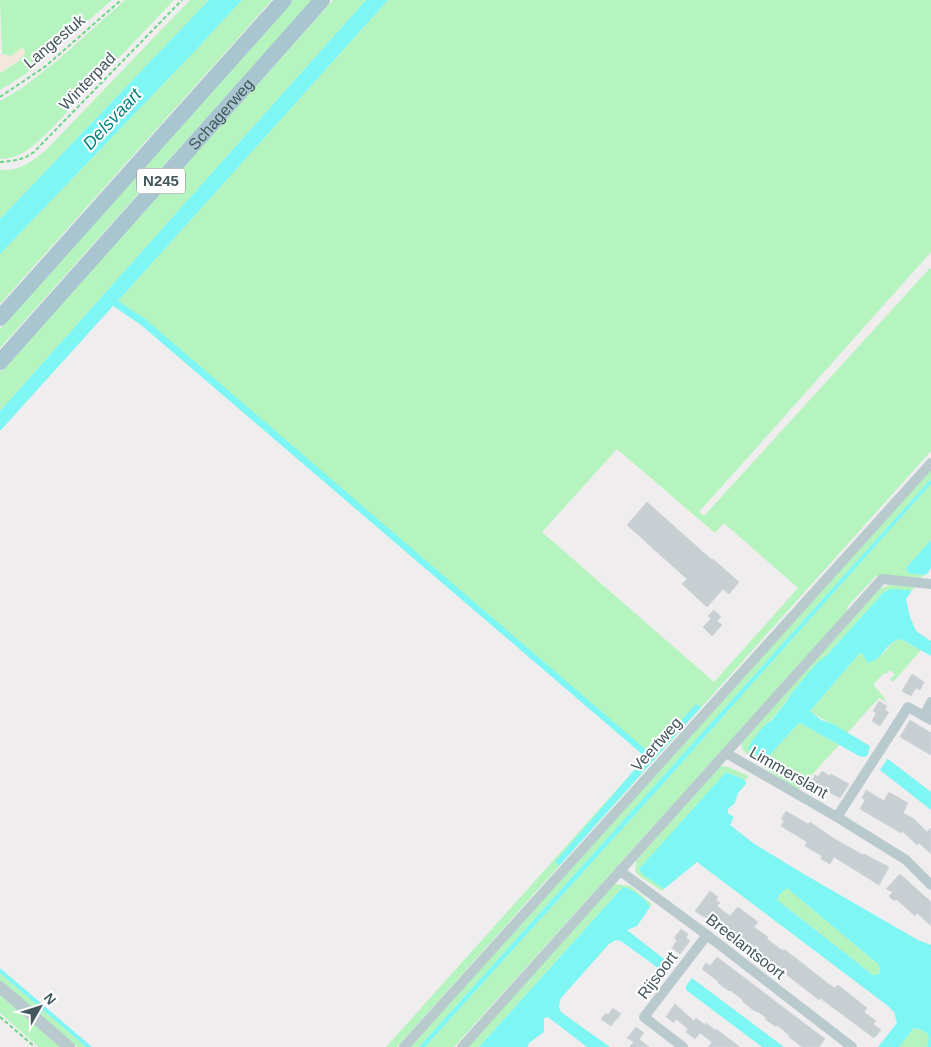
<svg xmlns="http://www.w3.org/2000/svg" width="931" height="1047" viewBox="0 0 931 1047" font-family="Helvetica,sans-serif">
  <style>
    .green { fill: #b5f4bf; fill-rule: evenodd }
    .sand { fill: #f4e7db }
    .water { fill: #7df6f4; fill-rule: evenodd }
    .building { fill: #c8cfd3; stroke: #d0d5da }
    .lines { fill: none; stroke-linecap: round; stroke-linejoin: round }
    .path { stroke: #69d688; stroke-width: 2; stroke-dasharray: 4 2.5; stroke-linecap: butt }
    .minor { stroke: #b9cacf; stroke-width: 10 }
    .tertiary { stroke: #b9cacf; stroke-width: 12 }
    .primary { stroke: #a9c6d0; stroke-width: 16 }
    .labels { text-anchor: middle; stroke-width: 4; stroke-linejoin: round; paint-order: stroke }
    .shield { fill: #fff; stroke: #7b898e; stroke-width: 1 }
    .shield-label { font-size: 15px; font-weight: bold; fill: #43575d }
    .street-label { font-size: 16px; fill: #43575d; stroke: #fff }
    .water-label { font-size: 18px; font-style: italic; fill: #058281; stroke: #fff }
  </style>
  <rect width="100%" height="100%" fill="#f0edee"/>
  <g class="green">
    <polygon points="0,0 112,0 42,61 24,75 0,90 0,73 19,61 23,47 11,56 2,54"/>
    <path d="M125,0H174L49,131C34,145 22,159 0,159V101L22,88L58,60Z"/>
    <path d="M190,0H209L0,219V170C20,171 30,163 45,151Z"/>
    <polygon points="242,0 272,0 0,304 0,254 192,54"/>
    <polygon points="292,0 312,0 0,348 0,329"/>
    <polygon points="333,0 366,0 0,411 0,372"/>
    <path d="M388,0H931V252L699,512L704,516L930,268L931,269V451L397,1047H386L646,757L118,301ZM617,449L715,533L724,523L798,588L714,682L542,532Z"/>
    <polygon points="931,469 931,479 419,1047 410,1047"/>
    <polygon points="931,484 931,540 906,568 908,573 925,575 920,578 876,576 848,606 846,613 454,1047 425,1047 662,785"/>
    <path d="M892,584L912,586L914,588L911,592L910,590H887L884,592L791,694C782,706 777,716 764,726L761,759L769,756L798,724L800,723L839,745L797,791L749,756L742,749L741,742L877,590Z"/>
    <path d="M900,639L921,650L893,682L890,679L895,674L890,670L886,674L884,673L873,685L883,696L886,702L879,698L847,733C835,725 822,720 810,711L860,653L883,654L892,643Z"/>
    <polygon points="720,766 728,767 749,776 745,780 726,772 642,874 664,889 662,891 638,875 635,871 636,861"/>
    <path d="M614,884L630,886L652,904L650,907C645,898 632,889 623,887L479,1047H466Z"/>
    <polygon points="786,887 878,964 880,969 879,974 873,975 777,900 779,895"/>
    <polygon points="0,973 86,1047 77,1047 0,981"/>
    <polygon points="0,995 60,1047 39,1047 0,1013"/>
    <polygon points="917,1028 927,1033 929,1037 927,1047 899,1047 913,1029"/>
  </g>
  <polygon class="sand" points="23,47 25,52 24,56 0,73 0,55 2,54 11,56"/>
  <g class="water">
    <polygon points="209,0 242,0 192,54 0,254 0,219"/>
    <polygon points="366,0 388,0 118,301 144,318 644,748 655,749 696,704 701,707 559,866 555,862 643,760 643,755 141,325 113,306 0,431 0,411"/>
    <polygon points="931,479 931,484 662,785 425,1047 419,1047"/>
    <polygon points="931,540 931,568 927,574 925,575 908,573 906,568"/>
    <path d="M891,589L910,590L911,592L906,599L910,617L916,631L931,641V656L901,639C898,640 895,641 893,642C884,649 880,660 868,663L863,654L860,653L810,711L821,720L833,724L870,746L868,753L869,754L868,755H867L865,757L859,756L800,723L798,724L769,756L761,759L748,749L752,741L764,726L772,720L786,702L791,694L817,663L826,656L884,592Z"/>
    <polygon points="887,759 888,759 931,792 931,810 880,770"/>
    <path d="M726,772L745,780L746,784L738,793L735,803L728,809V813L734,817L730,825L753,843L802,873L918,940L931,945V1047H927L929,1037L927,1033L917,1028L913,1029L899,1047H878L897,1023L894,1012L888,1006L697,862L664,889L642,874L639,869ZM787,888L878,964L880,969L879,974L873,975L777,900L779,895Z"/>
    <path d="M623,887C632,889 645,898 650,907L637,926L627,930L672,965L665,973L621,941L616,940L609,944L561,998L559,1006L561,1012L610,1047H587L548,1017L544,1018V1032L529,1043L528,1047H479Z"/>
    <polygon points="0,968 92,1047 86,1047 0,973"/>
    <polygon points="692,978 784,1047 762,1047 686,990 686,986"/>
  </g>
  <g class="building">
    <polygon points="647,502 712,560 713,559 739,582 729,594 723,589 707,607 682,584 687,579 627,525"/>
    <polygon points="714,610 721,617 717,621 722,625 712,636 703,627 711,619 708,616"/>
    <polygon points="912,674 924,682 920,690 916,688 911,696 902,691"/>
    <polygon points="879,701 887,706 885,710 889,712 880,726 872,721 876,713 873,711"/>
    <polygon points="910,720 931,733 931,755 900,737"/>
    <polygon points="822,771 830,776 831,774 849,784 840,798 823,789 822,790 811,783 815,775 818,777"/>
    <polygon points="866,790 884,801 889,792 908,803 903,813 914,819 927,832 931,828 931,854 919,843 917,845 902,831 901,833 860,809 865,800 862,798"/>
    <polygon points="786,811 808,824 810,822 833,838 863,855 864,854 889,867 879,885 834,857 830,864 821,859 822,856 805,846 807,842 781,826 784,821 781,819"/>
    <polygon points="900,874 931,902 931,926 917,913 915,916 896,899 894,901 889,896 893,892 886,889"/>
    <polygon points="710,891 718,897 716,900 720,903 717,906 730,916 738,907 758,922 754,927 768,937 767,939 783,951 784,949 793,956 830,985 835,988 838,985 867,1008 864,1012 876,1021 873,1024 881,1030 874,1038 820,998 819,1000 810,993 782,971 782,970 766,958 766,957 753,948 752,949 740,938 738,941 704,916 704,917 695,911"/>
    <polygon points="681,929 688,934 686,938 690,941 680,954 672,948 677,940 674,938"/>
    <polygon points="717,957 825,1039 819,1047 802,1047 789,1037 790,1036 777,1025 776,1027 772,1024 765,1019 766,1018 760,1013 753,1010 742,1001 743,1000 730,990 729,991 718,983 719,982 702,969 706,963 710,966"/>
    <polygon points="675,1004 694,1021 696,1018 705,1025 706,1023 715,1030 716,1029 740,1047 708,1047 712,1042 700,1033 695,1039 686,1032 688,1029 676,1019 674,1023 666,1017"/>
    <polygon points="613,1008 621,1014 611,1026 601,1019 606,1013 608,1015"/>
    <polygon points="636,1027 644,1033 639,1039 649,1047 629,1047 634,1042 627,1038"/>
  </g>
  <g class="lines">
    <g class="path">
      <polyline points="0,97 46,66 121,0"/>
      <path d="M0,162C13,161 23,160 34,152L182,0"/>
      <polyline points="0,1017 35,1047"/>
    </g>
    <g class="minor">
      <polyline points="924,716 931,702"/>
      <polyline points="726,753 837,817 906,860 931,885"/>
      <polyline points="837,817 908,707 931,720"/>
      <polyline points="620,871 707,935 852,1047"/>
      <polyline points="404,1047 931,463"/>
      <polyline points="462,1047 882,579 931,584"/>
      <polyline points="683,1047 644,1017 707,935"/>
    </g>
    <polyline class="tertiary" points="0,987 69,1047"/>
    <g class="primary">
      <polyline points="0,318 284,0"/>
      <path id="s1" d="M0,362L322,0"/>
    </g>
  </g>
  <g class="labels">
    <rect class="shield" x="137" y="168.5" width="48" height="25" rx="4"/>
    <g class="shield-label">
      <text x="161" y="186">N245</text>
    </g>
    <g class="street-label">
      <text transform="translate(54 41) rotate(-40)" y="6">Langestuk</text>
      <text transform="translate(87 81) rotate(-46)" y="6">Winterpad</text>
      <text dy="6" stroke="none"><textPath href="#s1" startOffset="332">Schagerweg</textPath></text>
      <text transform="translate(656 744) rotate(-48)" y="6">Veertweg</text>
      <text transform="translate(789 772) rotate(30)" y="6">Limmerslant</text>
      <text transform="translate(746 946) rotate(38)" y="6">Breelantsoort</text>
      <text transform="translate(657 975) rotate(-53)" y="6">Rijsoort</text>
    </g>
    <g class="water-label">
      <text transform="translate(112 119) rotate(-47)" y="6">Delsvaart</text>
    </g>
  </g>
  <g transform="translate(40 1007) rotate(51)" stroke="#ffffff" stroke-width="4" paint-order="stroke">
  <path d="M0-4L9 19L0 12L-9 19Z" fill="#43575d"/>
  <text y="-8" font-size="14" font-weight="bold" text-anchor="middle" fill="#43575d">N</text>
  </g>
</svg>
